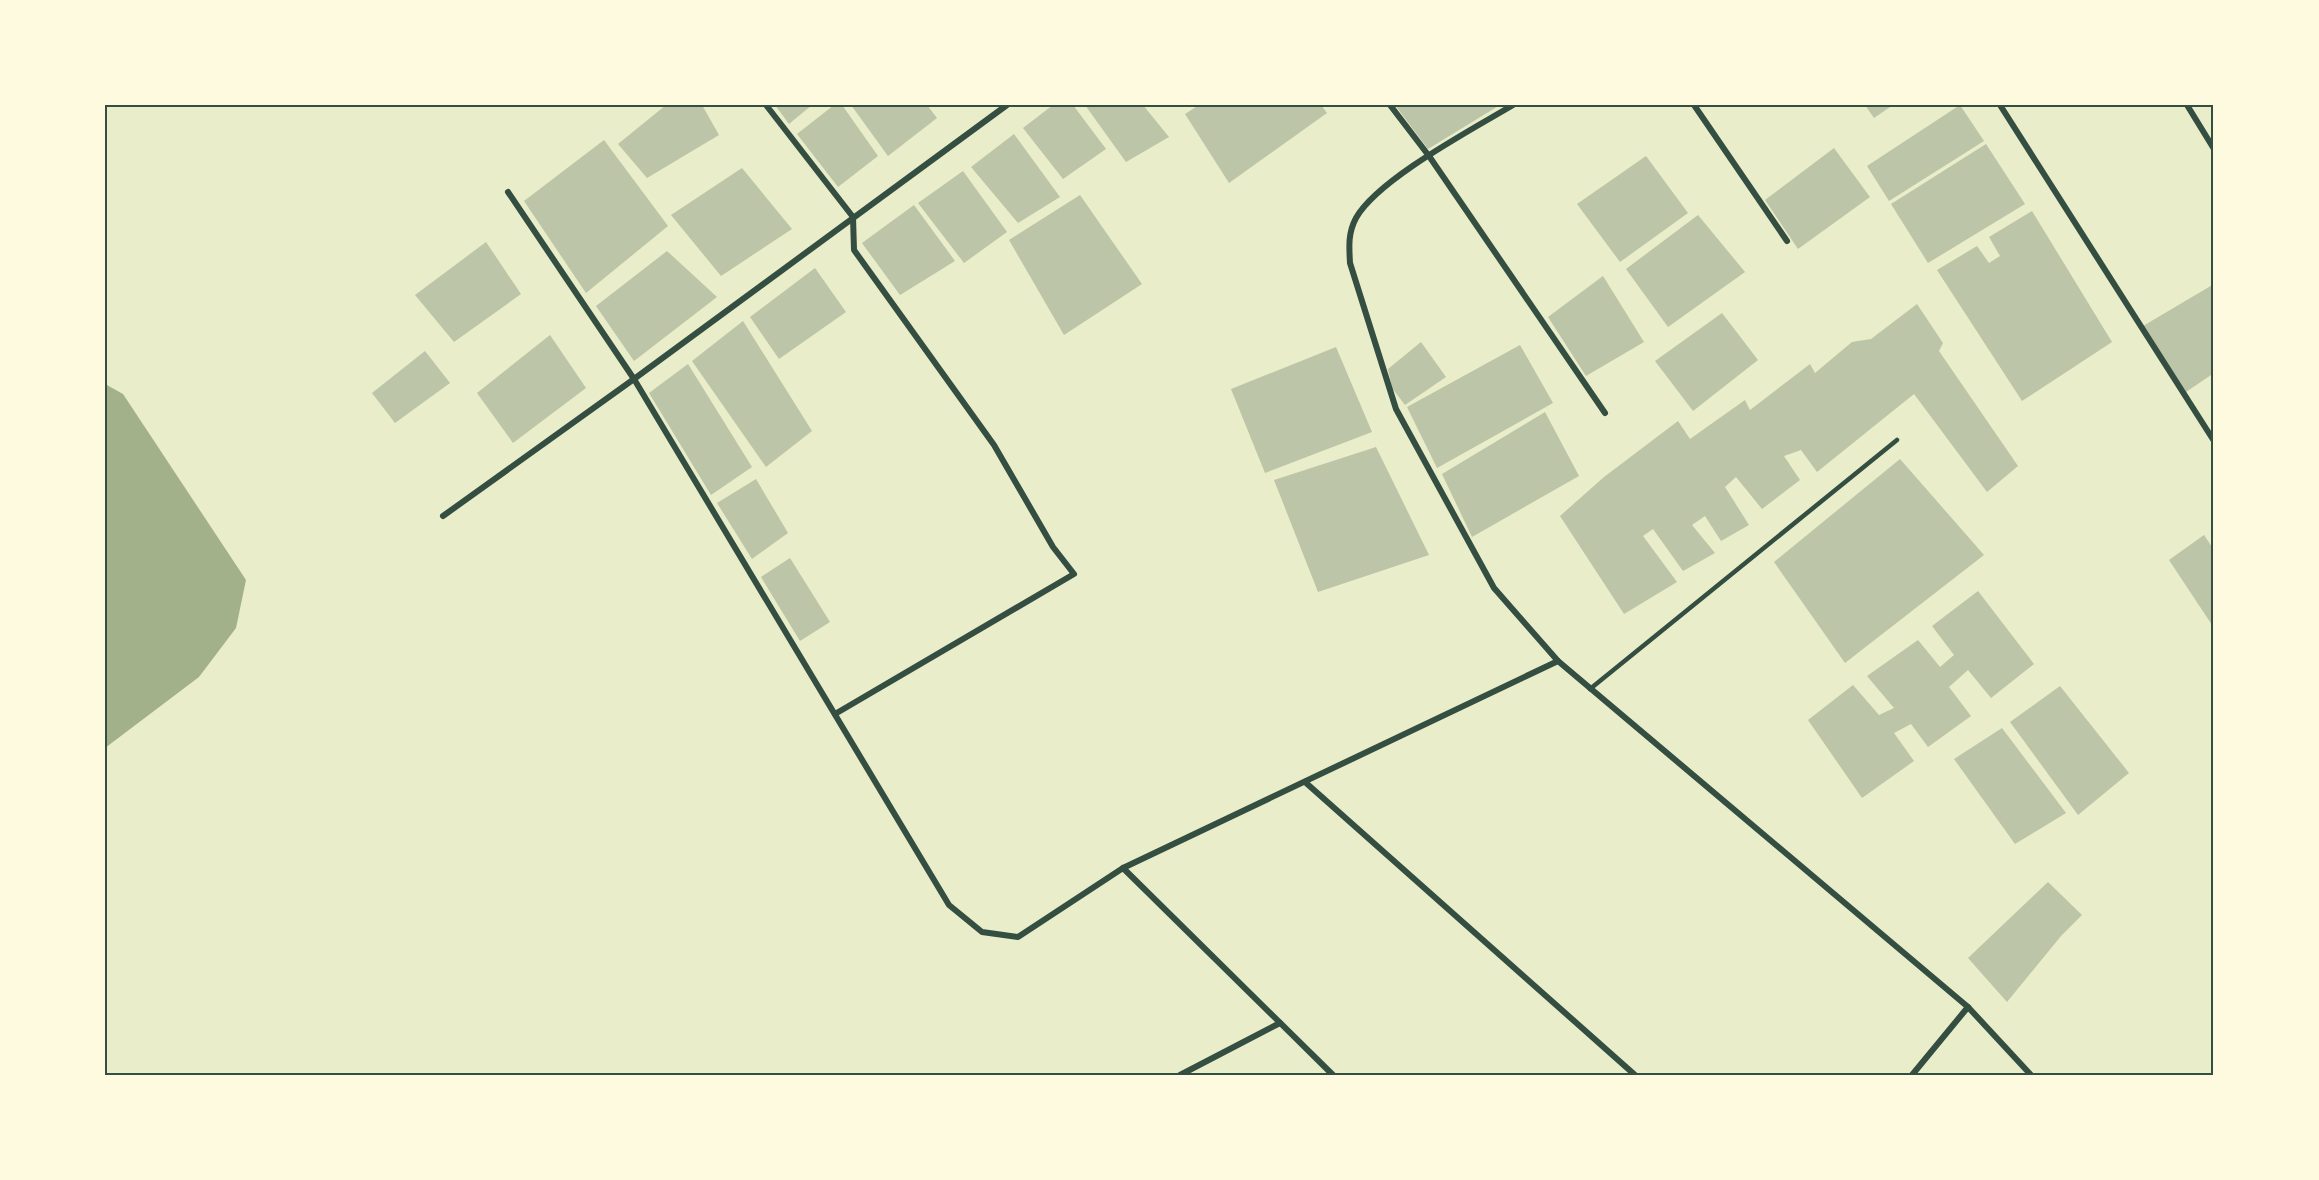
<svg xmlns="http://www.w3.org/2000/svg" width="2319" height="1180" viewBox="0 0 2319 1180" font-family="'Public Sans',sans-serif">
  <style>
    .water { fill: #a3b18a }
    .building { fill: #bcc5a7 }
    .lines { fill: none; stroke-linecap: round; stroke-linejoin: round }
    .service { stroke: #344e41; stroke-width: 4.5 }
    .minor { stroke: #344e41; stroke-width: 6 }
    .neatline { fill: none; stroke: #344e41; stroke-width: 2 }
  </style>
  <rect width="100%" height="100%" fill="#e9edc9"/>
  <polygon class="water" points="105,384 123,394 246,580 236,628 199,677 105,748"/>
  <g class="building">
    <polygon points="666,105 702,105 719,135 647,178 618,144"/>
    <polygon points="775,105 812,105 789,124"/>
    <polygon points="834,105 842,105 878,156 838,187 797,134"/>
    <polygon points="851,105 927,105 937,118 888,156"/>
    <polygon points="1053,105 1073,105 1106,149 1063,179 1023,128"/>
    <polygon points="1085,105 1143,105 1169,137 1126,162"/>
    <polygon points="1199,105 1321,105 1327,113 1229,183 1185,114"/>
    <polygon points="1395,105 1500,105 1428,149"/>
    <polygon points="1865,105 1893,105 1874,118"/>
    <polygon points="1960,105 1984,141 1889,201 1867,166"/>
    <polygon points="1014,134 1060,197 1018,223 971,167"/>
    <polygon points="604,140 668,226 586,293 524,201"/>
    <polygon points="1986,144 2025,204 1928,263 1891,204"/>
    <polygon points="1834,148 1870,197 1798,249 1765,200"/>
    <polygon points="1646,156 1688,213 1620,262 1577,204"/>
    <polygon points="742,168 792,229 721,276 671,215"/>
    <polygon points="963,171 1007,232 964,263 918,203"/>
    <polygon points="1080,195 1142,284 1064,335 1009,240"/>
    <polygon points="914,205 955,261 900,295 862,243"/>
    <polygon points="2032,211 2112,342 2022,401 1937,270 1977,246 1989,263 2000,256 1989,237"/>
    <polygon points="1698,215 1745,272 1668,327 1626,269"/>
    <polygon points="486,242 521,294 454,342 415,295"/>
    <polygon points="667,251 717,297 634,361 596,306"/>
    <polygon points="815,268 846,312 779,359 750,317"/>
    <polygon points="1603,276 1644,342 1586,376 1548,317"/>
    <polygon points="2214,284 2214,373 2186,392 2143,326"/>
    <polygon points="1917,304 1943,343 1939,351 2018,466 1987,492 1914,394 1817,472 1801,450 1784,456 1800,480 1762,509 1736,477 1725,487 1749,525 1721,541 1705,516 1692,525 1715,553 1683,571 1653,529 1643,536 1677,582 1624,614 1560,516 1604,477 1678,421 1690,439 1745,400 1750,410 1810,364 1815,373 1852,342 1871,339"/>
    <polygon points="1722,313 1758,360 1693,411 1655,361"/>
    <polygon points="743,321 812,431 766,467 692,361"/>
    <polygon points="550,335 586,388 513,443 477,393"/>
    <polygon points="1421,342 1446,377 1405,405 1392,388 1388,369"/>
    <polygon points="1520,345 1553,403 1437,468 1407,407"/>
    <polygon points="1336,347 1372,432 1265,473 1231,389"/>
    <polygon points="425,351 450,383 395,423 372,393"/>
    <polygon points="688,364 752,467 711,495 649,393"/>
    <polygon points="1545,412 1579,476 1472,537 1442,474"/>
    <polygon points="1376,447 1429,555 1318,592 1274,480"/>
    <polygon points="1900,459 1984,555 1845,663 1774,562"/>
    <polygon points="756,479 788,533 752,559 717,503"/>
    <polygon points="2204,535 2214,550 2214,628 2169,560"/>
    <polygon points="790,558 830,622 800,641 761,577"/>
    <polygon points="1978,591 2034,664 1991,698 1968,670 1949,687 1971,716 1928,747 1911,724 1894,733 1914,761 1862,798 1808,720 1853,685 1879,715 1894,708 1867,676 1918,640 1940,667 1954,655 1932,626"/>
    <polygon points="2060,686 2129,773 2078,815 2010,722"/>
    <polygon points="2002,728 2066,813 2015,844 1954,759"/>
    <polygon points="2048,882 2082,915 2061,936 2007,1002 1968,958"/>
  </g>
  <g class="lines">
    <polyline class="service" points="1590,689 1897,440"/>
    <g class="minor">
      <polyline points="766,105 853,217 854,250 994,445 1053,547 1074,574 835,714"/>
      <polyline points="1390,105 1429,156 1605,413"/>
      <path d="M1513,105C1473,129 1378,179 1356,218C1348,233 1349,246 1350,263L1396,409L1494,588L1558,661L1968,1007L2031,1075"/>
      <polyline points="1694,105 1787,241"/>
      <polyline points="2000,105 2214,441"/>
      <polyline points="2187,105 2214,149"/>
      <polyline points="508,192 634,379 949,905 982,932 1018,937 1123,868 1558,661"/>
      <polyline points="443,516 634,379 1007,105"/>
      <polyline points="1305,782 1635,1075"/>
      <polyline points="1123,868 1333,1075"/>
      <polyline points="1180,1075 1280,1023"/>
      <polyline points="1912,1075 1968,1007"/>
    </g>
  </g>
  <rect width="2319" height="1180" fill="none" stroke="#fefae0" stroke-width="213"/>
  <rect x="106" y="106" width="2106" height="968" class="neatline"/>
</svg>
